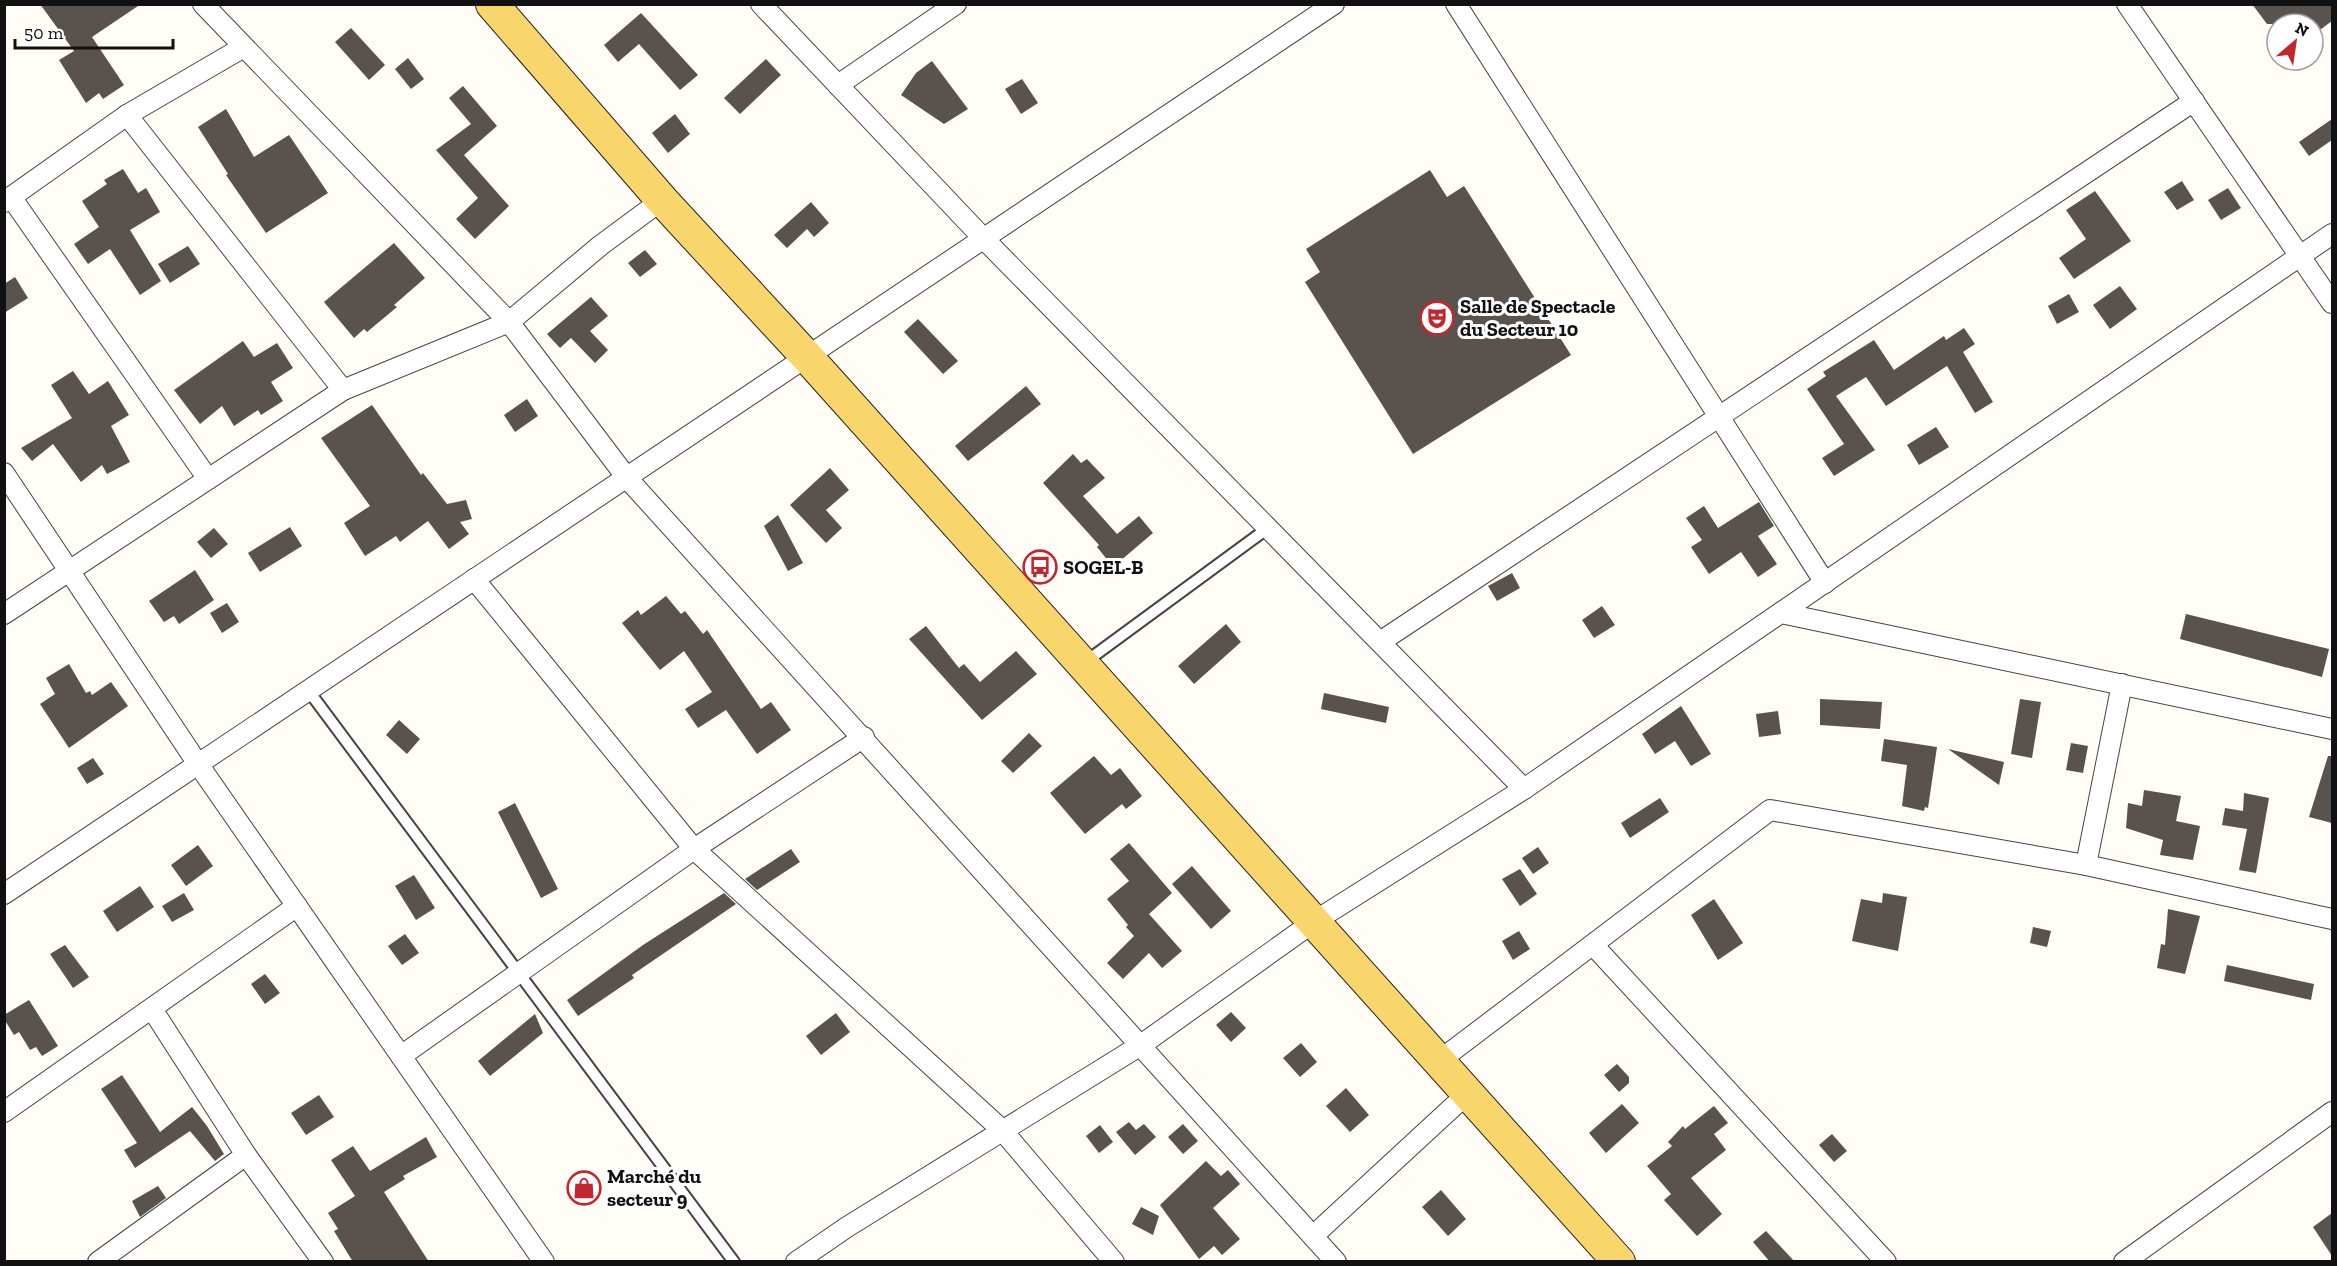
<svg xmlns="http://www.w3.org/2000/svg" width="2337" height="1266" viewBox="0 0 2337 1266" font-family="'Zilla Slab',serif">
  <style>
    .building { fill: #5a524d }
    .lines { fill: none; stroke-linecap: round; stroke-linejoin: round }
    .lane-casing { stroke: #444; stroke-width: 14 }
    .street-casing { stroke: #444; stroke-width: 22 }
    .primary-casing { stroke: #222; stroke-width: 34 }
    .lane { stroke: #fff; stroke-width: 10 }
    .street { stroke: #fff; stroke-width: 20 }
    .primary { stroke: #f9d66b; stroke-width: 32 }
    .labels { text-anchor: middle; stroke-width: 6; stroke-linejoin: round; paint-order: stroke }
    .poi-label { font-size: 20px; font-weight: bold; fill: #111; stroke: #fff; text-anchor: start }
  </style>
  <rect width="100%" height="100%" fill="#fffdf5"/>
  <g class="building">
    <polygon points="40,4 141,4 92,37 124,85 103,99 99,93 86,103 59,60 74,51"/>
    <polygon points="2252,4 2332,4 2332,21 2313,35 2313,24 2267,24"/>
    <polygon points="641,13 698,75 680,90 639,44 618,62 604,45"/>
    <polygon points="351,28 385,65 369,80 335,42"/>
    <polygon points="408,58 424,79 411,89 395,69"/>
    <polygon points="766,59 781,75 740,114 724,98"/>
    <polygon points="932,61 968,109 944,124 901,95 916,73"/>
    <polygon points="1022,79 1038,103 1021,114 1005,89"/>
    <polygon points="463,86 497,126 464,155 509,206 475,239 456,219 478,198 436,150 471,124 449,98"/>
    <polygon points="226,109 254,157 289,135 328,193 266,233 226,175 228,174 198,127"/>
    <polygon points="675,114 690,134 668,153 652,133"/>
    <polygon points="2332,119 2332,140 2309,156 2299,142"/>
    <polygon points="123,169 138,193 146,188 160,212 130,230 161,281 140,295 110,249 88,264 74,244 99,227 82,201 107,184 104,180"/>
    <polygon points="1430,170 1447,197 1464,186 1571,355 1413,454 1305,282 1320,272 1306,249"/>
    <polygon points="2182,181 2194,200 2177,210 2164,192"/>
    <polygon points="2228,188 2241,208 2221,220 2208,200"/>
    <polygon points="2095,191 2131,241 2074,279 2059,258 2086,239 2066,210"/>
    <polygon points="811,202 829,223 814,237 807,229 787,248 774,235"/>
    <polygon points="394,243 425,278 394,305 397,307 367,332 364,329 354,338 324,302"/>
    <polygon points="188,246 200,264 170,283 158,264"/>
    <polygon points="645,250 657,264 640,277 628,263"/>
    <polygon points="15,277 28,298 4,313 4,284"/>
    <polygon points="2120,286 2137,309 2110,329 2093,305"/>
    <polygon points="2069,294 2079,312 2057,324 2048,306"/>
    <polygon points="591,297 608,316 590,331 608,350 595,363 571,338 560,348 547,334"/>
    <polygon points="918,319 958,361 943,374 904,332"/>
    <polygon points="1964,328 1975,344 1963,352 1993,402 1975,413 1947,366 1886,406 1866,377 1836,396 1875,450 1834,476 1822,458 1844,444 1807,389 1826,376 1823,372 1874,340 1894,370 1944,336 1946,340"/>
    <polygon points="243,341 254,357 277,343 293,368 271,382 283,401 261,415 258,410 234,426 222,406 200,424 174,390"/>
    <polygon points="73,371 89,394 108,381 129,415 111,426 130,462 107,474 102,465 81,482 53,444 32,461 21,448 72,418 51,385"/>
    <polygon points="1026,386 1041,404 968,461 955,446"/>
    <polygon points="527,399 538,416 515,432 504,415"/>
    <polygon points="372,405 421,475 423,473 447,504 466,500 472,519 460,522 469,534 449,549 428,521 400,542 396,536 365,556 344,523 370,506 321,438"/>
    <polygon points="1936,427 1949,447 1919,465 1907,445"/>
    <polygon points="1073,454 1081,463 1087,459 1105,478 1083,496 1117,534 1139,516 1153,533 1113,567 1097,547 1099,545 1043,483"/>
    <polygon points="830,468 849,490 826,510 842,528 826,543 790,505"/>
    <polygon points="1759,502 1774,526 1758,536 1777,564 1758,577 1741,552 1709,574 1691,547 1702,540 1686,518 1704,506 1718,528"/>
    <polygon points="778,515 803,563 788,571 764,526"/>
    <polygon points="290,527 302,546 260,572 248,553"/>
    <polygon points="214,528 228,544 211,558 197,542"/>
    <polygon points="195,570 214,600 179,624 174,616 164,622 149,601"/>
    <polygon points="1512,573 1520,588 1497,601 1488,586"/>
    <polygon points="666,596 681,614 685,611 703,634 707,630 761,709 771,702 791,730 757,754 726,710 698,728 685,709 712,692 684,651 660,670 622,623 638,610 641,615"/>
    <polygon points="227,603 239,622 222,633 210,613"/>
    <polygon points="1602,606 1615,625 1594,638 1582,620"/>
    <polygon points="2186,614 2329,649 2322,677 2180,639"/>
    <polygon points="1226,624 1241,642 1194,684 1178,666"/>
    <polygon points="926,626 959,668 964,664 980,682 1016,651 1037,674 982,720 909,639"/>
    <polygon points="69,664 86,693 90,691 92,695 111,682 128,706 69,748 40,704 55,694 46,678"/>
    <polygon points="1324,693 1389,707 1386,723 1321,709"/>
    <polygon points="1820,699 1882,702 1880,729 1820,725"/>
    <polygon points="2020,699 2041,702 2032,758 2011,754"/>
    <polygon points="1681,706 1711,754 1691,766 1675,741 1655,754 1642,734"/>
    <polygon points="1778,711 1781,734 1759,737 1756,714"/>
    <polygon points="399,720 420,739 407,754 386,735"/>
    <polygon points="1029,733 1042,746 1013,773 1001,761"/>
    <polygon points="1884,739 1937,747 1928,808 1925,807 1924,811 1902,806 1907,765 1881,761"/>
    <polygon points="2071,743 2088,746 2083,773 2066,770"/>
    <polygon points="1948,749 2004,762 1999,785"/>
    <polygon points="1094,756 1111,775 1120,768 1142,796 1126,809 1122,804 1085,834 1050,793"/>
    <polygon points="2328,756 2332,756 2332,823 2309,817"/>
    <polygon points="93,758 104,774 87,784 77,768"/>
    <polygon points="2144,790 2181,796 2176,821 2200,826 2193,860 2160,855 2163,840 2126,828 2128,803 2142,806"/>
    <polygon points="2244,793 2269,798 2256,873 2239,870 2247,829 2222,825 2225,808 2243,811"/>
    <polygon points="1660,798 1669,812 1630,838 1621,823"/>
    <polygon points="515,803 558,889 541,898 498,812"/>
    <polygon points="1129,843 1172,893 1149,914 1182,951 1162,968 1149,953 1123,979 1107,963 1134,936 1126,927 1128,925 1107,899 1129,881 1110,859"/>
    <polygon points="198,845 213,866 186,886 171,865"/>
    <polygon points="1538,847 1549,863 1533,874 1522,858"/>
    <polygon points="791,849 800,862 757,890 745,879"/>
    <polygon points="1192,866 1231,911 1211,929 1172,884"/>
    <polygon points="1520,869 1537,894 1520,906 1502,879"/>
    <polygon points="414,875 435,908 416,920 395,886"/>
    <polygon points="140,886 154,907 117,932 103,911"/>
    <polygon points="184,893 194,910 172,922 162,906"/>
    <polygon points="724,893 736,904 632,975 634,978 578,1016 567,1000 643,945"/>
    <polygon points="1883,893 1907,897 1898,951 1852,941 1861,899 1882,903"/>
    <polygon points="1714,899 1743,943 1718,960 1691,915"/>
    <polygon points="2168,909 2200,916 2185,974 2157,968 2161,944 2165,945"/>
    <polygon points="2033,927 2051,931 2047,947 2030,943"/>
    <polygon points="1519,931 1530,949 1513,960 1502,941"/>
    <polygon points="405,934 419,953 402,965 388,946"/>
    <polygon points="65,945 89,977 73,988 50,954"/>
    <polygon points="2227,965 2314,984 2311,1000 2224,981"/>
    <polygon points="265,974 280,993 265,1004 251,984"/>
    <polygon points="29,1000 58,1046 42,1056 36,1047 30,1050 19,1032 14,1035 4,1019 4,1015"/>
    <polygon points="1231,1012 1246,1028 1231,1042 1216,1025"/>
    <polygon points="836,1013 850,1032 821,1055 806,1036"/>
    <polygon points="535,1014 543,1033 490,1076 478,1061"/>
    <polygon points="1301,1043 1317,1062 1300,1077 1283,1058"/>
    <polygon points="1617,1064 1629,1077 1629,1083 1619,1092 1604,1075"/>
    <polygon points="122,1075 160,1132 192,1107 207,1126 224,1154 215,1161 190,1131 135,1168 124,1150 137,1143 101,1089"/>
    <polygon points="1346,1088 1369,1115 1350,1132 1326,1106"/>
    <polygon points="319,1095 334,1117 306,1135 291,1113"/>
    <polygon points="1622,1104 1639,1123 1606,1153 1589,1133"/>
    <polygon points="1714,1106 1728,1123 1714,1134 1726,1150 1691,1178 1722,1214 1697,1236 1664,1200 1671,1194 1647,1166 1672,1146 1668,1142 1683,1126 1685,1129"/>
    <polygon points="1129,1122 1136,1130 1144,1124 1156,1137 1135,1155 1116,1132"/>
    <polygon points="1183,1124 1198,1141 1183,1154 1168,1137"/>
    <polygon points="1100,1125 1113,1142 1099,1153 1086,1136"/>
    <polygon points="1832,1134 1847,1151 1834,1162 1819,1145"/>
    <polygon points="426,1137 437,1157 403,1176 405,1179 384,1192 429,1262 353,1262 334,1231 338,1229 328,1213 355,1196 331,1160 353,1146 370,1171"/>
    <polygon points="1206,1161 1221,1176 1228,1170 1240,1184 1213,1208 1240,1239 1222,1255 1214,1246 1199,1259 1160,1205"/>
    <polygon points="158,1186 166,1198 140,1217 132,1201"/>
    <polygon points="1441,1190 1466,1219 1448,1236 1422,1207"/>
    <polygon points="1141,1207 1159,1216 1153,1235 1132,1224"/>
    <polygon points="2332,1213 2332,1256 2313,1227"/>
    <polygon points="1766,1231 1795,1262 1770,1262 1753,1242"/>
  </g>
  <g class="lines">
    <defs>
      <g id="lane">
        <polyline points="1084,663 1268,528"/>
        <polyline points="308,690 734,1262"/>
      </g>
      <g id="street">
        <polyline points="203,4 509,322 627,478 1336,1262"/>
        <polyline points="761,4 984,239 1524,789"/>
        <polyline points="1456,4 1825,583"/>
        <polyline points="2127,4 2332,303"/>
        <polyline points="838,85 956,4"/>
        <polyline points="127,115 343,390"/>
        <polyline points="11,197 208,479"/>
        <polyline points="4,202 127,115 242,48"/>
        <polyline points="4,473 198,764 544,1262"/>
        <polyline points="474,579 694,849 1002,1130 1114,1262"/>
        <polyline points="1781,613 2332,729"/>
        <polyline points="4,614 343,390 509,322 601,245 662,200"/>
        <polyline points="1380,642 2194,101"/>
        <polyline points="2086,865 2122,684"/>
        <polyline points="4,894 1334,4"/>
        <polyline points="1594,946 1886,1262"/>
        <polyline points="152,1009 246,1155 323,1262"/>
        <polyline points="401,1056 694,849 864,737"/>
        <polyline points="1439,1061 1770,810 2086,865 2332,919"/>
        <polyline points="4,1112 297,906"/>
        <polyline points="1313,1236 1468,1093"/>
        <polyline points="98,1262 246,1155"/>
        <polyline points="796,1262 847,1227 1141,1045 1315,921 1524,789 2332,234"/>
        <polyline points="2124,1262 2332,1112"/>
      </g>
      <polyline id="primary" points="492,4 662,200 808,358 1619,1262"/>
    </defs>
    <use href="#lane" class="lane-casing"/>
    <use href="#street" class="street-casing"/>
    <use href="#primary" class="primary-casing"/>
    <use href="#lane" class="lane"/>
    <use href="#street" class="street"/>
    <use href="#primary" class="primary"/>
  </g>
  <defs>
    <symbol id="theatre-ring" viewBox="-11 -11 22 22"><circle r="9.5" fill="#fff" stroke="#c4262e" stroke-width="1.5"/><path d="M-5-5.5Q0-4 5-5.5V0Q5 5 0 6Q-5 5-5 0ZM-3.3-2.5H-1v1.5H-3.3ZM1-2.5H3.3v1.5H1ZM-2.8 1Q0 5.5 2.8 1Z" fill="#c4262e"/></symbol>
    <symbol id="bus-ring" viewBox="-11 -11 22 22"><circle r="9.5" fill="#fff" stroke="#c4262e" stroke-width="1.5"/><path d="M-5-6H5V4H4V6H2V4H-2V6H-4V4H-5ZM-3.5-4V0h7V-4ZM-3.5 1.2v1.5H-2V1.2ZM2 1.2v1.5H3.5V1.2Z" fill="#c4262e"/></symbol>
    <symbol id="shop-ring" viewBox="-11 -11 22 22"><circle r="9.5" fill="#fff" stroke="#c4262e" stroke-width="1.5"/><path d="M-5-2.5h2.3a2.7 3.5 0 0 1 5.4 0H5L5.5 6h-11ZM-1.5-2.5h3a1.5 2.3 0 0 0-3 0Z" fill="#c4262e"/></symbol>
  </defs>
  <g fill-rule="evenodd">
    <use href="#theatre-ring" x="1418" y="299" width="38" height="38"/>
    <use href="#bus-ring" x="1021" y="548" width="38" height="38"/>
    <use href="#shop-ring" x="565" y="1169" width="38" height="38"/>
  </g>
  <g class="labels">
    <g class="poi-label">
      <text x="1460" y="313">Salle de Spectacle<tspan x="1460" dy="23">du Secteur 10</tspan></text>
      <text x="1063" y="574">SOGEL-B</text>
      <text x="607" y="1183">Marché du<tspan x="607" dy="23">secteur 9</tspan></text>
    </g>
  </g>
  <rect width="2337" height="1266" fill="none" stroke="#111111" stroke-width="12"/>
  <g transform="translate(2295 42) rotate(29)"><circle r="28" fill="#ffffff" stroke="#a0a0a0" stroke-width="1.5"/>
  <path d="M0-4.5L10 22L0 15L-10 22Z" fill="#c4262e"/>
  <text y="-9" font-size="16" font-weight="bold" text-anchor="middle" fill="#111111">N</text>
  </g>
  <path d="M15 39v9h158v-9" fill="none" stroke="#111111" stroke-width="3"/>
  <text x="24" y="39" font-size="18" fill="#111111" stroke="#ffffff" stroke-width="4.5" paint-order="stroke">50 m</text>
</svg>
